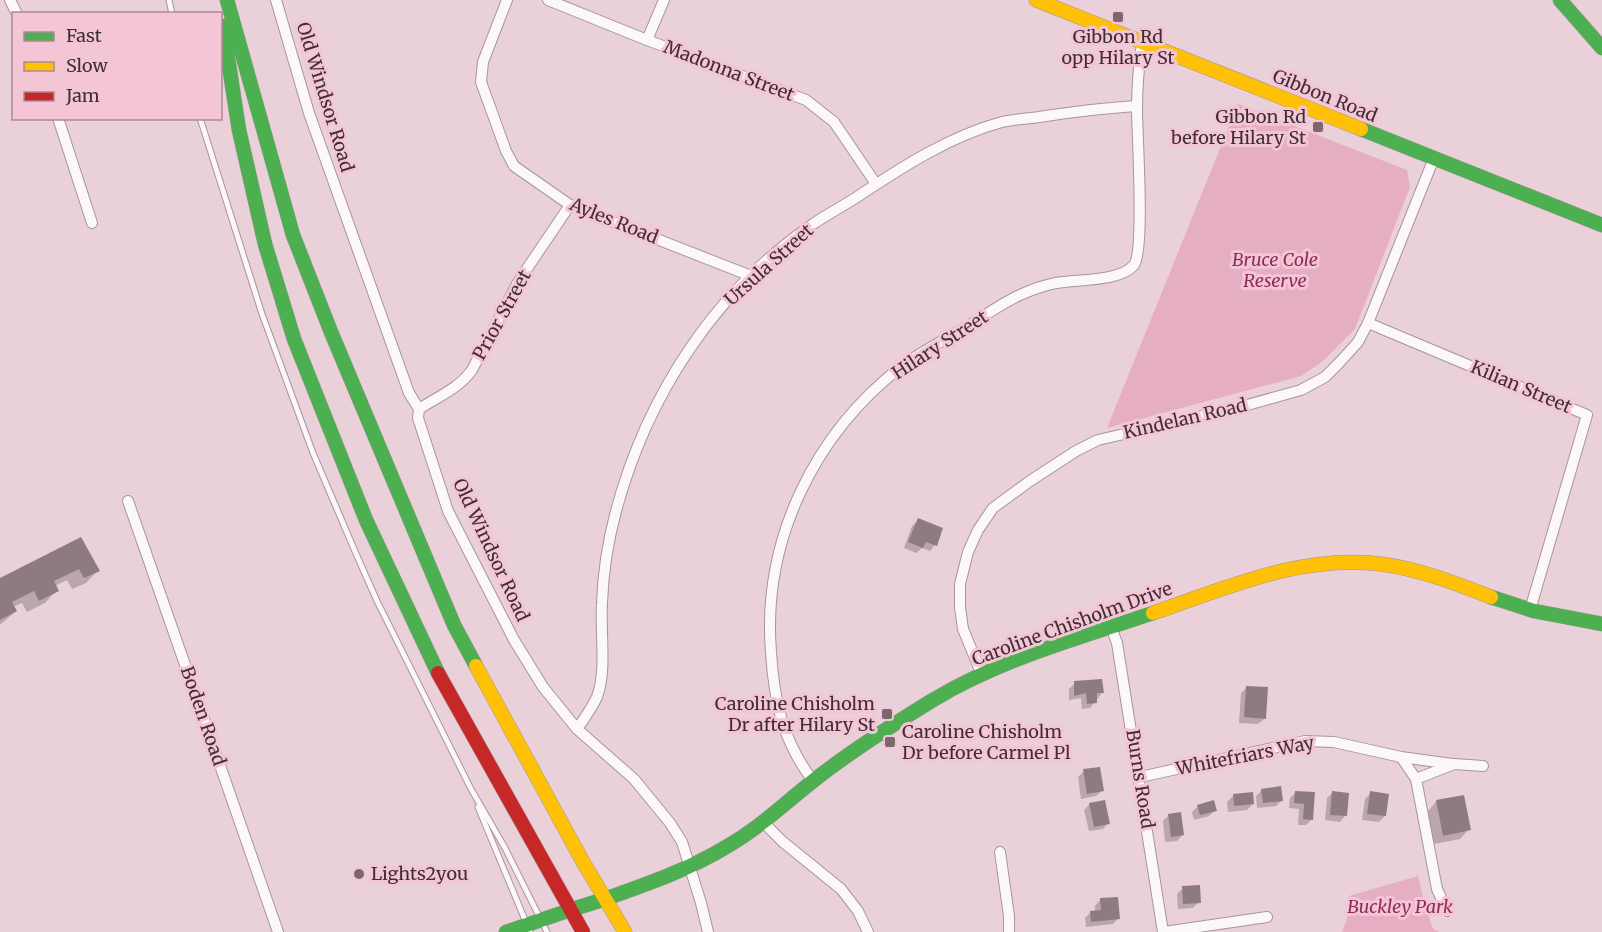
<svg xmlns="http://www.w3.org/2000/svg" width="1602" height="932" viewBox="0 0 1602 932" font-family="Merriweather,serif">
  <style>
    .green { fill: #e6aec2 }
    .shadow { fill: #0003 }
    .building { fill: #8e7b82 }
    .lines { fill: none; stroke-linecap: round; stroke-linejoin: round }
    .lane-casing { stroke: #a7959b; stroke-width: 7 }
    .street-casing { stroke: #a7959b; stroke-width: 12 }
    .fast-casing { stroke: #a7959b; stroke-width: 15 }
    .slow-casing { stroke: #a7959b; stroke-width: 15 }
    .jam-casing { stroke: #a7959b; stroke-width: 15 }
    .lane { stroke: #fcf8f9; stroke-width: 5 }
    .street { stroke: #fcf8f9; stroke-width: 10 }
    .fast { stroke: #4caf50; stroke-width: 14 }
    .slow { stroke: #ffc107; stroke-width: 14 }
    .jam { stroke: #c62828; stroke-width: 14 }
    .poi-dot { fill: #7c676e; stroke: #f4c6d5; stroke-width: 2 }
    .labels { text-anchor: middle; stroke-width: 6; stroke-linejoin: round; paint-order: stroke }
    .poi-label { font-size: 18px; fill: #402e35; stroke: #f4c6d5; text-anchor: end }
    .street-label { font-size: 18px; fill: #402e35; stroke: #f4c6d5 }
    .park-label { font-size: 18px; font-style: italic; fill: #8e2b58; stroke: #f4c6d5 }
  </style>
  <rect width="100%" height="100%" fill="#ead0d8"/>
  <g class="green">
    <polygon points="1238,104 1407,170 1410,187 1355,329 1322,362 1301,376 1107,428"/>
    <polygon points="1418,876 1424,902 1433,929 1439,932 1342,932 1347,919 1349,896"/>
  </g>
  <g class="shadow">
    <polygon points="918,520 935,545 930,551 922,548 916,553 904,548 912,526"/>
    <polygon points="80,539 98,570 86,583 72,589 67,580 55,586 57,590 45,603 27,612 22,603 13,607 16,611 0,625 0,579"/>
    <polygon points="1075,683 1102,693 1090,708 1082,709 1081,698 1069,700 1069,689"/>
    <polygon points="1247,687 1264,719 1258,724 1239,723 1241,693"/>
    <polygon points="1084,771 1102,791 1096,796 1081,799 1078,777"/>
    <polygon points="1262,790 1282,800 1276,806 1257,808 1256,796"/>
    <polygon points="1296,792 1313,793 1312,819 1306,825 1298,825 1299,809 1289,808 1290,798"/>
    <polygon points="1333,792 1345,816 1340,822 1325,820 1327,798"/>
    <polygon points="1371,793 1385,816 1379,822 1362,820 1365,799"/>
    <polygon points="1233,796 1253,804 1247,810 1228,812 1227,802"/>
    <polygon points="1437,801 1469,829 1460,839 1434,844 1428,811"/>
    <polygon points="1090,804 1108,823 1103,829 1089,831 1084,810"/>
    <polygon points="1198,806 1215,810 1209,816 1194,820 1192,812"/>
    <polygon points="1168,816 1183,835 1177,841 1165,842 1163,821"/>
    <polygon points="1183,888 1199,902 1193,908 1178,909 1177,894"/>
    <polygon points="1100,900 1119,918 1113,924 1086,927 1085,918 1091,912 1095,912 1095,906"/>
  </g>
  <g class="building">
    <polygon points="918,518 943,528 937,546 926,542 923,548 908,542"/>
    <polygon points="81,537 100,571 84,578 79,569 54,581 59,591 39,601 34,591 12,602 17,611 0,620 0,578"/>
    <polygon points="1102,679 1104,693 1097,693 1097,703 1087,704 1086,693 1074,696 1074,681"/>
    <polygon points="1246,686 1268,687 1266,719 1244,717"/>
    <polygon points="1100,767 1104,791 1087,794 1083,769"/>
    <polygon points="1281,786 1283,801 1263,803 1261,789"/>
    <polygon points="1295,791 1315,792 1313,820 1303,819 1304,804 1294,803"/>
    <polygon points="1332,791 1349,793 1347,816 1330,815"/>
    <polygon points="1370,791 1389,794 1386,816 1367,814"/>
    <polygon points="1253,792 1254,804 1234,806 1233,794"/>
    <polygon points="1464,795 1471,830 1443,836 1436,800"/>
    <polygon points="1105,800 1110,824 1094,827 1089,803"/>
    <polygon points="1214,800 1217,811 1200,815 1197,805"/>
    <polygon points="1181,812 1184,835 1171,837 1168,814"/>
    <polygon points="1200,885 1201,903 1183,904 1182,886"/>
    <polygon points="1118,897 1120,919 1091,922 1090,911 1101,910 1100,898"/>
  </g>
  <g class="lines">
    <defs>
      <g id="lane">
        <polyline points="169,0 172,14"/>
        <polyline points="200,118 262,314 313,453 354,549 377,601 471,789 505,848 547,932"/>
        <polyline points="478,807 530,932"/>
      </g>
      <g id="street">
        <polyline points="10,0 17,14"/>
        <polyline points="276,0 309,113 409,393 419,409 418,418 448,511 514,640 543,687 577,729 634,779 670,823 682,842 701,903 708,932"/>
        <polyline points="507,0 483,62 481,82 506,151 514,166 570,205 751,276"/>
        <polyline points="548,0 647,40 806,100 834,122 876,184"/>
        <polyline points="647,40 664,0"/>
        <polyline points="58,118 92,223"/>
        <polyline points="1368,323 1587,415 1530,610"/>
        <path d="M419,409C439,396 458,389 472,370L518,282L570,205"/>
        <polyline points="128,501 278,932"/>
        <polyline points="1111,627 1117,643 1163,932"/>
        <polyline points="982,675 963,629 960,607 960,584 968,552 978,530 993,508 1030,481 1076,451 1098,440 1240,407 1301,390 1325,377 1339,363 1358,342 1368,323 1434,158"/>
        <path d="M577,729C584,719 592,708 597,697C607,670 600,632 602,603C603,573 608,541 616,511C647,396 714,292 813,224C828,214 843,206 857,197C902,167 950,136 1002,122C1014,119 1027,119 1039,117C1072,112 1104,108 1137,106"/>
        <polyline points="1401,757 1452,764"/>
        <polyline points="1140,777 1305,741 1334,742 1401,757 1416,779 1437,889 1447,911"/>
        <polyline points="1416,779 1454,764 1483,766"/>
        <path d="M813,781C783,741 774,702 771,652C762,541 814,434 902,366C921,352 943,341 963,329C982,318 1000,304 1020,295C1031,290 1045,285 1056,283C1077,279 1120,282 1134,265C1145,250 1137,135 1137,109C1137,87 1139,64 1142,43"/>
        <polyline points="764,823 783,842 841,889 858,911 868,932"/>
        <polyline points="1000,852 1009,916 1009,932"/>
        <polyline points="1164,932 1267,917"/>
      </g>
      <g id="fast">
        <polyline points="227,0 293,235 331,332 454,625 476,666"/>
        <polyline points="1560,0 1602,48"/>
        <polyline points="223,26 239,130 265,244 294,339 366,520 438,673"/>
        <polyline points="1361,129 1602,225"/>
        <polyline points="1491,597 1534,611 1602,624"/>
        <path d="M605,899C647,884 688,870 726,847C758,829 784,804 813,781C851,751 892,725 933,700C1001,659 1079,638 1153,613"/>
        <polyline points="570,910 605,899"/>
        <polyline points="506,932 570,910"/>
      </g>
      <g id="slow">
        <polyline points="1036,0 1361,129"/>
        <path d="M1153,613C1226,588 1302,554 1381,564C1419,569 1455,583 1491,597"/>
        <polyline points="476,666 583,862 625,932"/>
      </g>
      <polyline id="jam" points="438,673 583,932"/>
    </defs>
    <use href="#lane" class="lane-casing"/>
    <use href="#street" class="street-casing"/>
    <use href="#fast" class="fast-casing"/>
    <use href="#slow" class="slow-casing"/>
    <use href="#jam" class="jam-casing"/>
    <use href="#lane" class="lane"/>
    <use href="#street" class="street"/>
    <use href="#fast" class="fast"/>
    <use href="#slow" class="slow"/>
    <use href="#jam" class="jam"/>
  </g>
  <g class="poi-dot">
    <rect x="1112" y="11" width="12" height="12" rx="3"/>
    <rect x="1312" y="121" width="12" height="12" rx="3"/>
    <rect x="881" y="708" width="12" height="12" rx="3"/>
    <rect x="884" y="736" width="12" height="12" rx="3"/>
    <circle cx="359" cy="874" r="6"/>
  </g>
  <g class="labels">
    <g class="poi-label">
      <text x="1118" y="43" text-anchor="middle">Gibbon Rd<tspan x="1118" dy="21">opp Hilary St</tspan></text>
      <text x="1306" y="123">Gibbon Rd<tspan x="1306" dy="21">before Hilary St</tspan></text>
      <text x="875" y="710">Caroline Chisholm<tspan x="875" dy="21">Dr after Hilary St</tspan></text>
      <text x="902" y="738" text-anchor="start">Caroline Chisholm<tspan x="902" dy="21">Dr before Carmel Pl</tspan></text>
      <text x="371" y="880" text-anchor="start">Lights2you</text>
    </g>
    <g class="street-label">
      <text transform="translate(729 71) rotate(21)" y="6">Madonna Street</text>
      <text transform="translate(1325 96) rotate(22)" y="6">Gibbon Road</text>
      <text transform="translate(325 97) rotate(73)" y="6">Old Windsor Road</text>
      <text transform="translate(614 221) rotate(22)" y="6">Ayles Road</text>
      <text transform="translate(769 265) rotate(-42)" y="6">Ursula Street</text>
      <text transform="translate(502 315) rotate(-61)" y="6">Prior Street</text>
      <text transform="translate(940 345) rotate(-33)" y="6">Hilary Street</text>
      <text transform="translate(1521 387) rotate(23)" y="6">Kilian Street</text>
      <text transform="translate(1185 419) rotate(-13)" y="6">Kindelan Road</text>
      <text transform="translate(491 550) rotate(65)" y="6">Old Windsor Road</text>
      <text transform="translate(1072 624) rotate(-20)" y="6">Caroline Chisholm Drive</text>
      <text transform="translate(203 716) rotate(71)" y="6">Boden Road</text>
      <text transform="translate(1245 756) rotate(-11)" y="6">Whitefriars Way</text>
      <text transform="translate(1140 779) rotate(81)" y="6">Burns Road</text>
    </g>
    <g class="park-label">
      <text x="1275" y="266">Bruce Cole<tspan x="1275" dy="21">Reserve</tspan></text>
      <text x="1400" y="913">Buckley Park</text>
    </g>
  </g>
  <rect x="12" y="12" width="210" height="108" fill="#f4c6d5" stroke="#ac8995" stroke-width="1.5"/>
  <rect x="24" y="32" width="30" height="9" fill="#4caf50" stroke="#ac8995" stroke-width="1.5"/>
  <text x="66" y="42" font-size="18" fill="#402e35">Fast</text>
  <rect x="24" y="62" width="30" height="9" fill="#ffc107" stroke="#ac8995" stroke-width="1.5"/>
  <text x="66" y="72" font-size="18" fill="#402e35">Slow</text>
  <rect x="24" y="92" width="30" height="9" fill="#c62828" stroke="#ac8995" stroke-width="1.5"/>
  <text x="66" y="102" font-size="18" fill="#402e35">Jam</text>
</svg>
